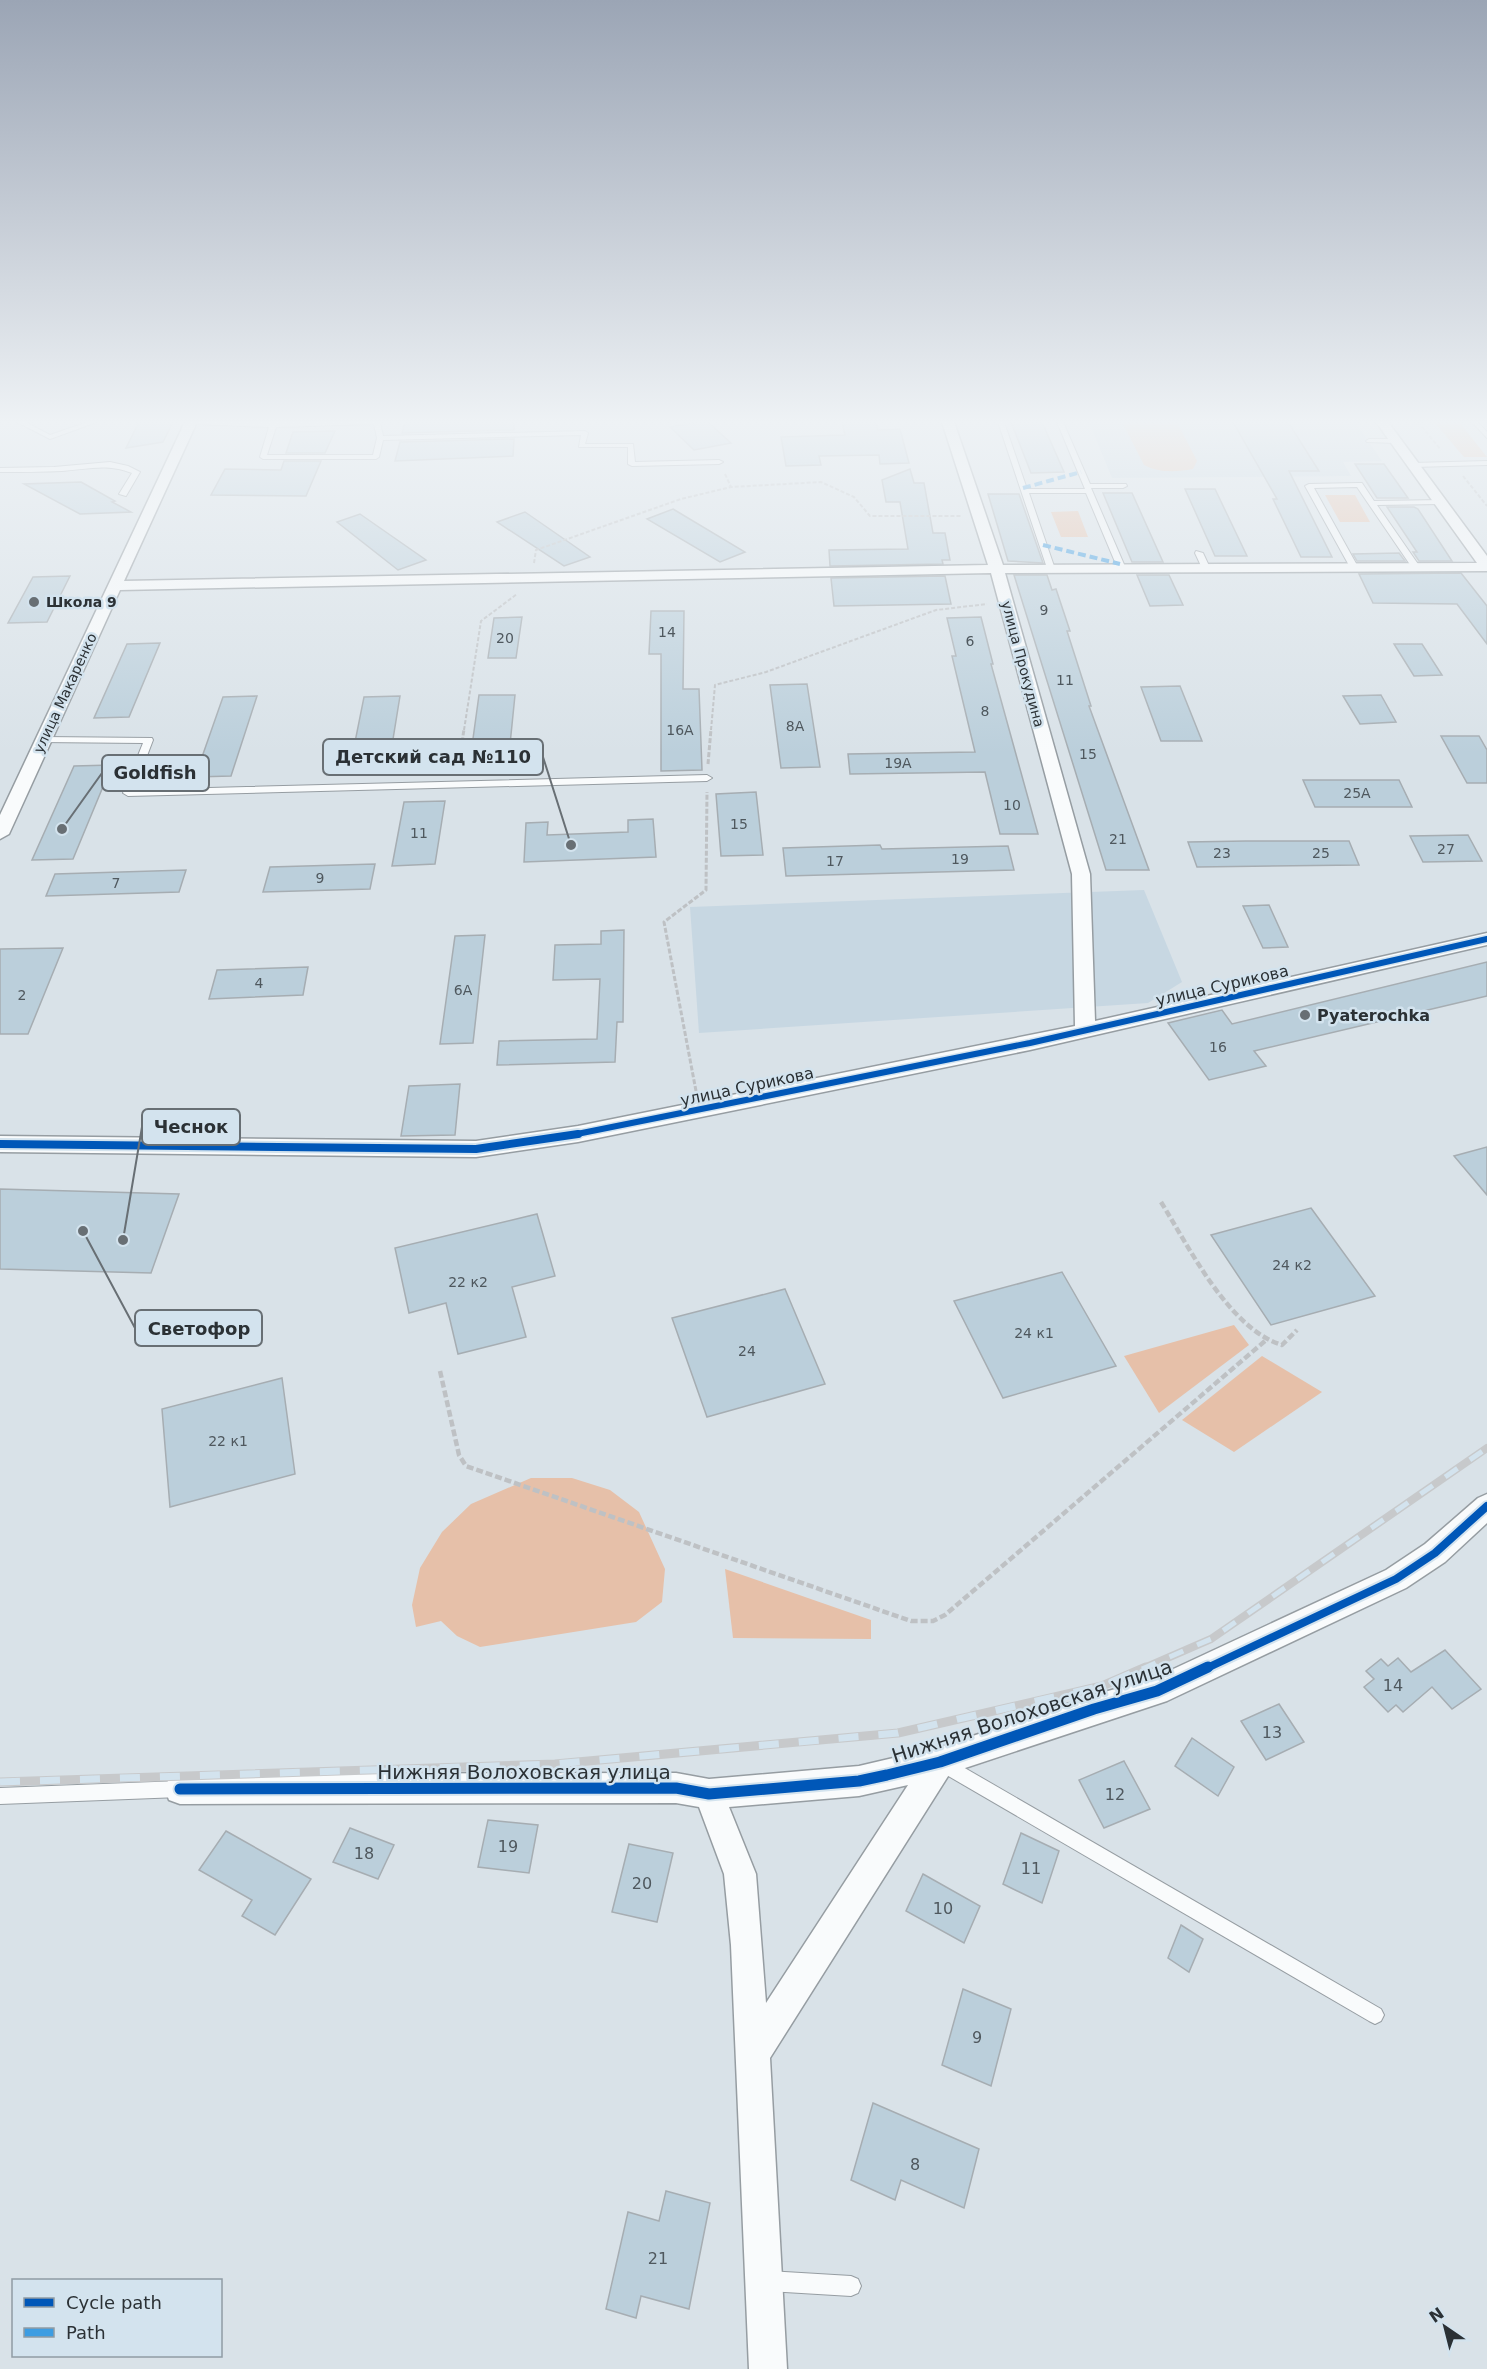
<svg xmlns="http://www.w3.org/2000/svg" width="1487" height="2369" viewBox="0 0 1487 2369" font-family="'DejaVu Sans',sans-serif">
  <style>
    .built { fill: #c7d7e2 }
    .green { fill: #e6c0a9 }
    .building { fill: #bbcfdb; stroke: #a6adb2; stroke-width: 1.5 }
    .lines { fill: none; stroke-linecap: round; stroke-linejoin: round }
    .service-casing { stroke: #969da2; stroke-width: 2 }
    .minor-casing { stroke: #969da2; stroke-width: 3 }
    .path-far2 { stroke: #bec1c4; stroke-width: 2; stroke-dasharray: 4 2; stroke-linecap: butt }
    .path-far1 { stroke: #bec1c4; stroke-width: 3; stroke-dasharray: 5 2; stroke-linecap: butt }
    .path { stroke: #bec1c4; stroke-width: 4.5; stroke-dasharray: 7 3; stroke-linecap: butt }
    .service { fill: #f9fbfc; fill-rule: evenodd }
    .minor { fill: #f9fbfc; fill-rule: evenodd }
    .rail-far1-casing { stroke: #c7c9cb; stroke-width: 8 }
    .rail-casing { stroke: #c7c9cb; stroke-width: 9 }
    .rail-far1 { stroke: #d3e3ee; stroke-width: 5; stroke-dasharray: 15; stroke-linecap: butt }
    .rail { stroke: #d3e3ee; stroke-width: 7; stroke-dasharray: 20; stroke-linecap: butt }
    .quiet { stroke: #3d9de2; stroke-width: 4; stroke-dasharray: 8 4; stroke-linecap: butt }
    .cycleway-far2-casing { stroke: #d3e3ee; stroke-width: 9 }
    .cycleway-far1-casing { stroke: #d3e3ee; stroke-width: 12 }
    .cycleway-casing { stroke: #d3e3ee; stroke-width: 15 }
    .cycleway-far2 { stroke: #0057b8; stroke-width: 6 }
    .cycleway-far1 { stroke: #0057b8; stroke-width: 8 }
    .cycleway { stroke: #0057b8; stroke-width: 11 }
    .poi-dot { fill: #686f74; stroke: #d3e3ee; stroke-width: 2 }
    .labels { text-anchor: middle; stroke-width: 5; stroke-linejoin: round; paint-order: stroke }
    .far-poi-label { font-size: 14px; font-weight: bold; fill: #2b3135; stroke: #d3e3ee; text-anchor: start }
    .number-label { font-size: 14px; fill: #4f585e }
    .far-street-label { font-size: 14px; fill: #2b3135; stroke: #d3e3ee }
    .street-label { font-size: 16px; fill: #2b3135; stroke: #d3e3ee }
    .poi-label { font-size: 16px; font-weight: bold; fill: #2b3135; stroke: #d3e3ee; text-anchor: start }
    .near-number-label { font-size: 16px; fill: #4f585e }
    .near-street-label { font-size: 20px; fill: #2b3135; stroke: #d3e3ee }
    .leader { fill: none; stroke: #686f74; stroke-width: 2 }
    .callout-dot { fill: #686f74; stroke: #d3e3ee; stroke-width: 2 }
    .callout { fill: #d3e3ee; stroke: #686f74; stroke-width: 2 }
    .callout-label { font-size: 18px; text-anchor: middle; font-weight: bold; fill: #2b3135 }
  </style>
  <rect width="100%" height="100%" fill="#d9e2e8"/>
  <g class="built">
    <polygon points="1089,422 1355,422 1382,461 1343,462 1351,476 1112,478"/>
    <polygon points="1144,890 1182,982 1148,1003 699,1033 690,907"/>
  </g>
  <g class="green">
    <path d="M1122,422H1177L1197,461L1193,469C1176,472 1159,473 1144,465Z"/>
    <polygon points="1434,422 1459,422 1487,457 1464,457"/>
    <polygon points="1325,495 1355,495 1370,522 1340,522"/>
    <polygon points="1078,511 1088,537 1061,537 1051,512"/>
    <polygon points="1234,1325 1249,1345 1159,1413 1124,1356"/>
    <polygon points="1262,1356 1322,1392 1234,1452 1182,1420"/>
    <polygon points="531,1478 572,1478 610,1490 639,1512 665,1569 662,1602 636,1622 480,1647 457,1636 441,1621 416,1627 412,1605 420,1568 442,1532 471,1504"/>
    <polygon points="725,1569 871,1620 871,1639 733,1638"/>
  </g>
  <g class="building">
    <polygon points="139,422 173,422 163,442 126,448"/>
    <polygon points="405,422 514,422 514,430 402,433"/>
    <polygon points="698,422 708,422 731,443 694,450 670,427"/>
    <polygon points="842,422 876,422 878,430 900,429 909,463 880,464 879,455 819,456 821,465 786,466 781,437 845,435"/>
    <polygon points="1011,422 1042,422 1064,472 1031,473"/>
    <polygon points="1233,422 1288,422 1319,471 1289,471 1332,557 1301,557 1273,499 1277,499"/>
    <polygon points="335,431 325,453 286,453 293,432"/>
    <polygon points="514,439 513,456 395,461 400,442"/>
    <polygon points="284,461 321,461 306,496 211,495 225,469 281,470"/>
    <polygon points="1355,464 1384,464 1408,498 1377,498"/>
    <polygon points="910,469 914,483 924,483 933,533 945,533 950,560 942,560 943,564 830,566 829,550 908,549 900,502 886,502 882,480"/>
    <polygon points="81,482 115,501 112,502 131,512 80,514 24,484"/>
    <polygon points="1185,489 1215,489 1247,556 1215,556"/>
    <polygon points="1103,493 1132,493 1163,562 1132,562"/>
    <polygon points="988,494 1019,494 1043,563 1008,561"/>
    <polygon points="1387,507 1414,507 1418,509 1452,561 1419,561 1413,552 1417,552"/>
    <polygon points="673,509 745,552 720,562 647,519"/>
    <polygon points="525,512 590,557 564,566 497,522"/>
    <polygon points="360,514 426,560 398,570 337,522"/>
    <polygon points="1399,553 1405,561 1357,561 1353,554"/>
    <polygon points="1461,573 1487,606 1487,644 1457,604 1373,603 1359,574"/>
    <polygon points="1014,575 1047,575 1052,590 1056,589 1070,631 1067,631 1091,706 1089,706 1149,870 1106,870"/>
    <polygon points="1137,575 1169,575 1183,605 1150,606"/>
    <polygon points="70,576 47,622 8,623 33,577"/>
    <polygon points="945,576 951,604 834,606 831,578"/>
    <polygon points="651,611 684,611 683,689 699,689 702,770 661,771 661,654 649,654"/>
    <polygon points="522,617 516,658 488,658 494,618"/>
    <polygon points="981,617 993,664 991,664 1038,834 1000,834 985,772 850,774 848,754 975,752 952,656 956,656 947,618"/>
    <polygon points="160,643 129,717 94,718 127,644"/>
    <polygon points="1394,644 1422,644 1442,675 1414,676"/>
    <polygon points="807,684 820,767 781,768 770,685"/>
    <polygon points="1180,686 1202,741 1161,741 1141,687"/>
    <polygon points="479,695 515,695 507,774 468,775"/>
    <polygon points="1381,695 1396,722 1360,724 1343,696"/>
    <polygon points="257,696 231,776 195,777 223,697"/>
    <polygon points="400,696 388,770 349,772 364,697"/>
    <polygon points="1441,736 1479,736 1487,750 1487,783 1467,783"/>
    <polygon points="112,765 73,859 32,860 74,766"/>
    <polygon points="1303,780 1399,780 1412,807 1315,807"/>
    <polygon points="756,792 763,855 721,856 716,794"/>
    <polygon points="445,801 435,864 392,866 404,802"/>
    <polygon points="653,819 656,857 524,862 526,823 548,822 547,835 628,832 628,820"/>
    <polygon points="1468,835 1482,861 1423,862 1410,836"/>
    <polygon points="1246,841 1349,841 1359,865 1197,867 1188,842"/>
    <polygon points="880,845 882,849 1008,846 1014,870 786,876 783,848"/>
    <polygon points="375,864 370,889 263,892 270,867"/>
    <polygon points="186,870 179,892 46,896 55,874"/>
    <polygon points="1269,905 1288,947 1263,948 1243,906"/>
    <polygon points="624,930 623,1022 617,1022 615,1062 497,1065 499,1041 597,1039 600,979 553,980 555,945 601,944 601,931"/>
    <polygon points="485,935 473,1043 440,1044 455,936"/>
    <polygon points="63,948 28,1034 0,1034 0,949"/>
    <polygon points="1487,962 1487,996 1254,1051 1266,1066 1209,1080 1168,1023 1222,1010 1232,1024"/>
    <polygon points="308,967 303,995 209,999 217,970"/>
    <polygon points="460,1084 455,1135 401,1136 409,1086"/>
    <polygon points="1487,1147 1487,1195 1454,1156"/>
    <polygon points="0,1189 179,1194 151,1273 0,1269"/>
    <polygon points="1311,1208 1375,1296 1271,1325 1211,1235"/>
    <polygon points="537,1214 555,1276 512,1287 526,1337 458,1354 446,1303 409,1313 395,1248"/>
    <polygon points="1062,1272 1116,1366 1003,1398 954,1301"/>
    <polygon points="785,1289 825,1384 707,1417 672,1318"/>
    <polygon points="282,1378 295,1474 170,1507 162,1409"/>
    <polygon points="1445,1650 1481,1689 1452,1709 1432,1687 1403,1712 1396,1705 1388,1712 1364,1687 1374,1679 1366,1671 1381,1659 1388,1666 1398,1658 1411,1672"/>
    <polygon points="1279,1704 1304,1742 1266,1760 1241,1721"/>
    <polygon points="1192,1738 1234,1767 1218,1796 1175,1766"/>
    <polygon points="1124,1761 1150,1809 1104,1828 1079,1780"/>
    <polygon points="488,1820 538,1825 529,1873 478,1867"/>
    <polygon points="350,1828 394,1845 378,1879 333,1862"/>
    <polygon points="226,1831 311,1879 275,1935 242,1916 252,1900 199,1870"/>
    <polygon points="1021,1833 1059,1851 1042,1903 1003,1884"/>
    <polygon points="629,1844 673,1853 657,1922 612,1912"/>
    <polygon points="923,1874 980,1906 964,1943 906,1911"/>
    <polygon points="1181,1925 1203,1939 1189,1972 1168,1958"/>
    <polygon points="963,1989 1011,2009 991,2086 942,2065"/>
    <polygon points="873,2103 979,2149 964,2208 901,2180 895,2200 851,2180"/>
    <polygon points="666,2191 710,2203 689,2309 641,2296 636,2318 606,2309 628,2212 659,2221"/>
  </g>
  <g class="lines">
    <defs>
      <g id="service">
        <polygon points="17,422 25,422 50,435 88,422 97,422 50,439"/>
        <path d="M193,422H380L383,436L585,431L588,433L585,444H633L635,462L719,460L723,462L719,464L632,466L628,464V447H579L581,435L383,440L379,457L376,459H263L260,457L269,427L196,424ZM374,424L377,438L373,455H267L276,427Z"/>
        <polygon points="998,422 1004,422 1027,489 1085,489 1057,422 1063,422 1090,484 1126,484 1127,486 1123,488 1091,488 1126,569 1125,571 1118,569 1086,493 1029,493 1055,569 1048,571"/>
        <polygon points="1472,422 1478,422 1487,432 1487,438"/>
        <polygon points="1369,439 1396,439 1399,441 1396,443 1367,442 1366,441"/>
        <polygon points="1487,461 1487,465 1413,467 1409,465 1413,463"/>
        <path d="M110,462L128,466L140,472L126,496L119,494L132,473C108,463 87,469 62,471C41,472 21,472 0,472V468L54,467Z"/>
        <polygon points="1359,483 1362,483 1374,501 1444,500 1444,504 1441,504 1377,505 1420,567 1419,569 1413,569 1357,487 1314,488 1358,567 1351,569 1305,486 1309,484"/>
        <polygon points="1196,551 1203,553 1210,568 1209,570 1202,568 1195,553"/>
        <polygon points="43,737 152,738 153,740 134,790 707,775 712,778 707,781 128,796 123,793 143,743 40,742 39,740"/>
        <polygon points="944,1756 1381,2009 1384,2015 1381,2021 1375,2024 1369,2021 938,1770 936,1764 938,1758"/>
        <polygon points="180,1781 186,1783 188,1789 186,1795 180,1797 0,1804 0,1788"/>
        <polygon points="768,2271 851,2276 858,2279 861,2286 858,2293 851,2296 768,2291 761,2288 758,2281 761,2274"/>
      </g>
      <g id="minor">
        <polygon points="185,422 197,422 124,581 988,565 942,422 954,422 1003,565 1477,563 1376,422 1388,422 1487,556 1487,571 1005,573 1090,874 1095,1021 1487,933 1487,945 1030,1050 578,1142 476,1157 0,1152 0,1136 476,1141 578,1126 1075,1026 1072,874 991,573 120,590 9,834 0,839 0,815"/>
        <path d="M1487,1494V1523L1445,1562L1406,1588L1167,1701L950,1773L770,2058L787,2369H749L731,1945L724,1874L699,1807L676,1803L180,1804L169,1800L165,1789L169,1778L180,1774L676,1773L709,1779L859,1766L940,1747L1094,1695L1154,1678L1386,1570L1425,1544L1478,1498ZM908,1785L766,2003L756,1874L729,1807L859,1796Z"/>
      </g>
    </defs>
    <use href="#service" class="service-casing"/>
    <use href="#minor" class="minor-casing"/>
    <g class="path-far2">
      <polyline points="1418,422 1441,450"/>
      <polyline points="725,474 731,487 821,482 854,497 870,516 961,516"/>
      <polyline points="1463,476 1487,506"/>
      <polyline points="534,563 536,550 681,499 731,487"/>
      <polyline points="464,730 481,621 517,594"/>
      <polyline points="711,730 715,685 766,672 936,610 987,604"/>
    </g>
    <g class="path-far1">
      <polyline points="708,764 711,729"/>
      <polyline points="458,770 464,729"/>
      <polyline points="696,1091 664,922 706,890 707,792"/>
    </g>
    <g class="path">
      <path d="M1161,1202C1189,1247 1229,1329 1282,1345L1297,1330"/>
      <polyline points="440,1371 459,1455 466,1466 911,1621 933,1621 945,1615 1265,1341"/>
    </g>
    <use href="#service" class="service"/>
    <use href="#minor" class="minor"/>
    <defs>
      <polyline id="rail-far1" points="1142,1669 1211,1639 1487,1448"/>
      <polyline id="rail" points="0,1782 555,1764 898,1733 1102,1686 1146,1667"/>
    </defs>
    <use href="#rail-far1" class="rail-far1-casing"/>
    <use href="#rail" class="rail-casing"/>
    <use href="#rail-far1" class="rail-far1"/>
    <use href="#rail" class="rail"/>
    <g class="quiet">
      <polyline points="1023,488 1081,472"/>
      <polyline points="1043,545 1120,564"/>
    </g>
    <defs>
      <polyline id="cycleway-far2" points="567,1136 1030,1043 1487,939"/>
      <g id="cycleway-far1">
        <polyline points="0,1144 476,1149 578,1134"/>
        <polyline points="1205,1669 1396,1579 1435,1553 1487,1506"/>
      </g>
      <polyline id="cycleway" points="180,1789 676,1788 709,1794 859,1781 887,1775 940,1762 1094,1709 1157,1691 1208,1667"/>
    </defs>
    <use href="#cycleway-far2" class="cycleway-far2-casing"/>
    <use href="#cycleway-far1" class="cycleway-far1-casing"/>
    <use href="#cycleway" class="cycleway-casing"/>
    <use href="#cycleway-far2" class="cycleway-far2"/>
    <use href="#cycleway-far1" class="cycleway-far1"/>
    <use href="#cycleway" class="cycleway"/>
  </g>
  <linearGradient id="sky" x2="0" y2="1"><stop stop-color="#9ba5b5"/><stop offset="0.56" stop-color="#eef2f5"/><stop offset="1" stop-color="#eef2f5" stop-opacity="0"/></linearGradient>
  <rect width="1487" height="753" fill="url(#sky)"/>
  <g class="poi-dot">
    <circle cx="34" cy="602" r="6"/>
    <circle cx="1305" cy="1015" r="6"/>
  </g>
  <g class="labels">
    <g class="far-poi-label">
      <text x="46" y="607">Школа 9</text>
    </g>
    <g class="number-label">
      <text x="1044" y="615">9</text>
      <text x="667" y="637">14</text>
      <text x="505" y="643">20</text>
      <text x="970" y="646">6</text>
      <text x="1065" y="685">11</text>
      <text x="985" y="716">8</text>
      <text x="795" y="731">8А</text>
      <text x="680" y="735">16А</text>
      <text x="1088" y="759">15</text>
      <text x="898" y="768">19А</text>
      <text x="1357" y="798">25А</text>
      <text x="1012" y="810">10</text>
      <text x="739" y="829">15</text>
      <text x="419" y="838">11</text>
      <text x="1118" y="844">21</text>
      <text x="1446" y="854">27</text>
      <text x="1222" y="858">23</text>
      <text x="1321" y="858">25</text>
      <text x="960" y="864">19</text>
      <text x="835" y="866">17</text>
      <text x="320" y="883">9</text>
      <text x="116" y="888">7</text>
      <text x="259" y="988">4</text>
      <text x="463" y="995">6А</text>
      <text x="22" y="1000">2</text>
      <text x="1218" y="1052">16</text>
      <text x="1292" y="1270">24 к2</text>
      <text x="468" y="1287">22 к2</text>
      <text x="1034" y="1338">24 к1</text>
      <text x="747" y="1356">24</text>
      <text x="228" y="1446">22 к1</text>
    </g>
    <g class="far-street-label">
      <text transform="translate(1023 664) rotate(75)" y="5">улица Прокудина</text>
      <text transform="translate(65 693) rotate(-65)" y="5">улица Макаренко</text>
    </g>
    <g class="street-label">
      <text transform="translate(1222 985) rotate(-13)" y="6">улица Сурикова</text>
      <text transform="translate(747 1086) rotate(-12)" y="6">улица Сурикова</text>
    </g>
    <g class="poi-label">
      <text x="1317" y="1021">Pyaterochka</text>
    </g>
    <g class="near-number-label">
      <text x="1393" y="1691">14</text>
      <text x="1272" y="1738">13</text>
      <text x="1115" y="1800">12</text>
      <text x="508" y="1852">19</text>
      <text x="364" y="1859">18</text>
      <text x="1031" y="1874">11</text>
      <text x="642" y="1889">20</text>
      <text x="943" y="1914">10</text>
      <text x="977" y="2043">9</text>
      <text x="915" y="2170">8</text>
      <text x="658" y="2264">21</text>
    </g>
    <g class="near-street-label">
      <text transform="translate(1032 1711) rotate(-18)" y="7">Нижняя Волоховская улица</text>
      <text x="524" y="1779">Нижняя Волоховская улица</text>
    </g>
  </g>
  <path class="leader" d="M571 845L543 757M62 829L102 773M123 1240L142 1127M83 1231L135 1328"/>
  <g class="callout-dot">
    <circle cx="571" cy="845" r="6"/>
    <circle cx="62" cy="829" r="6"/>
    <circle cx="123" cy="1240" r="6"/>
    <circle cx="83" cy="1231" r="6"/>
  </g>
  <g class="callout">
    <rect x="323" y="739" width="220" height="36" rx="6"/>
    <rect x="102" y="755" width="107" height="36" rx="6"/>
    <rect x="142" y="1109" width="98" height="36" rx="6"/>
    <rect x="135" y="1310" width="127" height="36" rx="6"/>
  </g>
  <g class="callout-label">
    <text x="433" y="763">Детский сад №110</text>
    <text x="155" y="779">Goldfish</text>
    <text x="191" y="1133">Чеснок</text>
    <text x="199" y="1335">Светофор</text>
  </g>
  <rect x="12" y="2279" width="210" height="78" fill="#d3e3ee" stroke="#909ca4" stroke-width="1.5"/>
  <rect x="24" y="2298" width="30" height="9" fill="#0057b8" stroke="#909ca4" stroke-width="1.5"/>
  <text x="66" y="2309" font-size="18" fill="#2b3135">Cycle path</text>
  <rect x="24" y="2328" width="30" height="9" fill="#3d9de2" stroke="#909ca4" stroke-width="1.5"/>
  <text x="66" y="2339" font-size="18" fill="#2b3135">Path</text>
  <g transform="translate(1445 2327) rotate(325)" stroke="#d3e3ee" stroke-width="4.5" paint-order="stroke">
  <path d="M0-4.5L10 22L0 15L-10 22Z" fill="#2b3135"/>
  <text y="-9" font-size="16" font-weight="bold" text-anchor="middle" fill="#2b3135">N</text>
  </g>
</svg>
